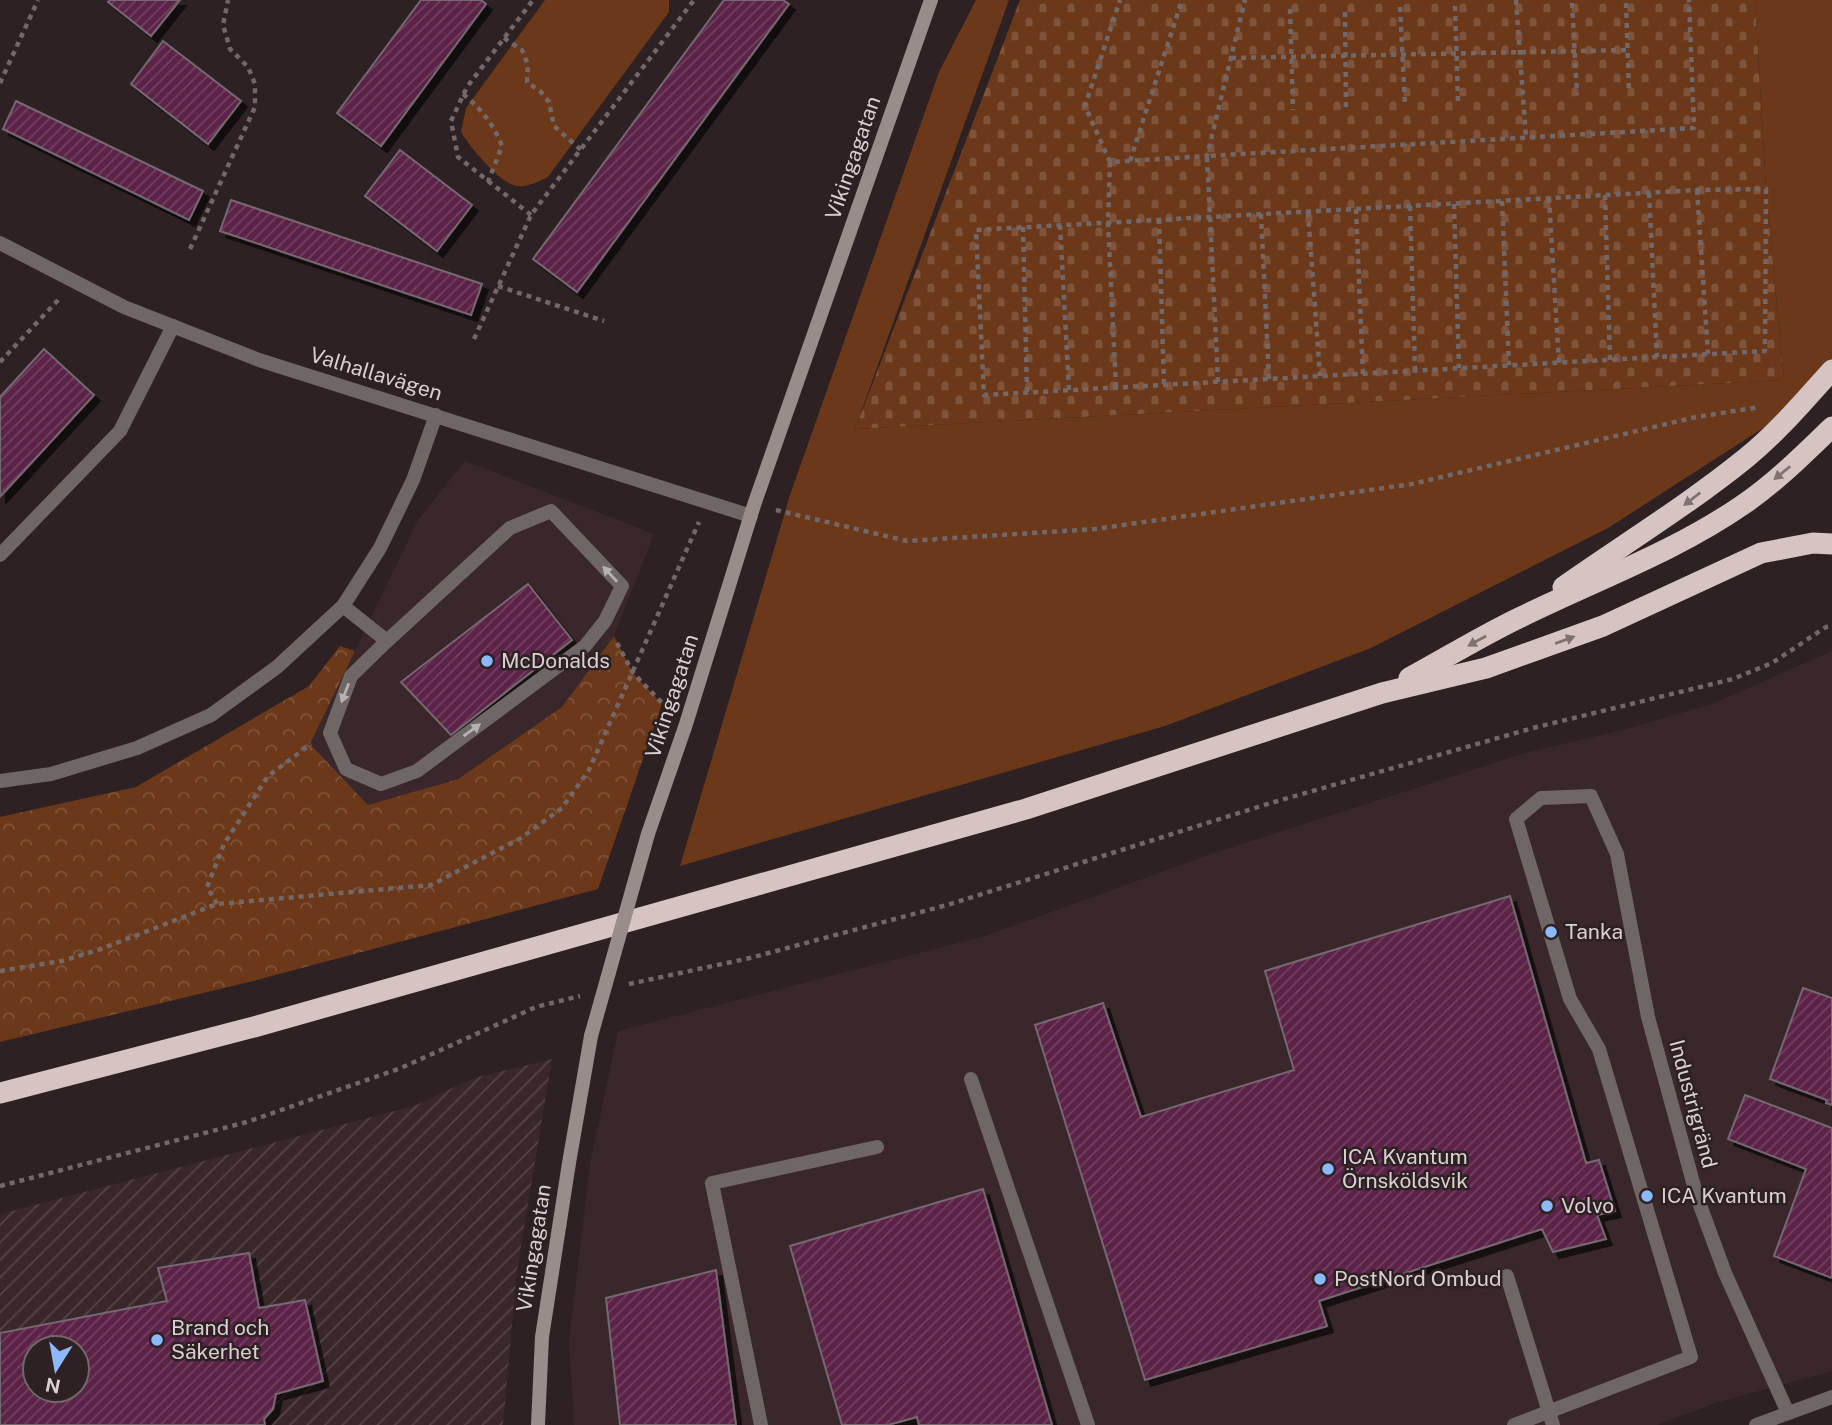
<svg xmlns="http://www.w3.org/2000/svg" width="1832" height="1425" viewBox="0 0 1832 1425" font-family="'Public Sans',sans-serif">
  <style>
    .built { fill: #3a272b }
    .industrial { fill: url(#industrial-furrows); fill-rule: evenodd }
    .grass { fill: #6b381a }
    .forest { fill: url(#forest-crowns) }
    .cemetery { fill: url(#cemetery-stones) }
    .building { fill: url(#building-hatch); stroke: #75686f; stroke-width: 2; fill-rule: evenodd; filter: url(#shadow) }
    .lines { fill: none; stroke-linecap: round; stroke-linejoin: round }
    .path { stroke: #736869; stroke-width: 4.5; stroke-dasharray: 5 5; stroke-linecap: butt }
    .lane { stroke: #6e6766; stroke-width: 14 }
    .street { stroke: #6e6766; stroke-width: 14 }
    .secondary { stroke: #988d8b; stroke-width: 14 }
    .highway { stroke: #d5c4c2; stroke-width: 21 }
    .secondary-bridge { stroke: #988d8b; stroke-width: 14 }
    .oneway { fill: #817272 }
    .oneway2 { fill: #b9b0b1 }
    .poi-dot { fill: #8cb9fc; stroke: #2d2123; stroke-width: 2.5 }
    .labels { text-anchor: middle; stroke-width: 5; stroke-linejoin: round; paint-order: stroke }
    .street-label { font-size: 21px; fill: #d9d0d1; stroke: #2d2123 }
    .poi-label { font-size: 21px; fill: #d9d0d1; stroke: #2d2123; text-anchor: start }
  </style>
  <defs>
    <pattern id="industrial-furrows" width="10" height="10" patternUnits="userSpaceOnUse" patternTransform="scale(1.75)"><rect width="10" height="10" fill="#3a272b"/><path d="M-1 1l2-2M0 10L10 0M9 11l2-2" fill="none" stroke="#564549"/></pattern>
    <pattern id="forest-crowns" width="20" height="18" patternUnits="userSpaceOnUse" patternTransform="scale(1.75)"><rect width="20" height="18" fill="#6b381a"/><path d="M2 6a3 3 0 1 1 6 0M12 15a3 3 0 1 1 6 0" fill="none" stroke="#80543a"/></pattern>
    <pattern id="cemetery-stones" width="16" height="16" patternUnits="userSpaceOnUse" patternTransform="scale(1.75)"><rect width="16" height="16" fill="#6b381a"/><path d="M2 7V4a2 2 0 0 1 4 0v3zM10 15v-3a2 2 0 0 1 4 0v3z" fill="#80543a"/></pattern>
    <pattern id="building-hatch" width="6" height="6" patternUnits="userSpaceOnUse" patternTransform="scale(1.75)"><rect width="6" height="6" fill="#5b2347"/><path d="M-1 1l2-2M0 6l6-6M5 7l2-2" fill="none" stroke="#724260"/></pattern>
    <filter id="shadow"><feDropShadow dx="6" dy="6" stdDeviation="0" flood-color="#0009"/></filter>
  </defs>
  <rect width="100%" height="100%" fill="#2d2123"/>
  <g class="built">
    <polygon points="465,461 654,534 614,636 563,707 457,779 368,806 310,744 418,520"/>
    <polygon points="1832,651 1832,1371 1715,1403 1657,1425 574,1425 569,1340 590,1164 618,1031 985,936 1217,852 1528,752 1619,731 1712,704"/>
  </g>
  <path class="industrial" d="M552,1059L517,1270L503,1425H0V1214L414,1106L474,1078ZM35,1348H77V1390H35Z"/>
  <g class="grass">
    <path d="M545,0H669V12L548,177C537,182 523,190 511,184C495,177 470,147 461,132L466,108Z"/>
    <polygon points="976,0 1009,0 855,429 1784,380 1766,189 1755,0 1832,0 1832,378 1793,409 1608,528 1371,648 1165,726 680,866 790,495 939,72"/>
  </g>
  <polygon class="forest" points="614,636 633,673 662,704 598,889 253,981 0,1042 0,817 136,787 309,686 340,646 355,651 310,744 368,805 458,779 562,707"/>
  <polygon class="cemetery" points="1020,0 1755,0 1766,189 1784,380 855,429"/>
  <g class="building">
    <polygon points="110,0 180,0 151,36 108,2"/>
    <polygon points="421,0 481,0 486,4 381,146 337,113"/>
    <polygon points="724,0 783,0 789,4 577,292 533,259"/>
    <polygon points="163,41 241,101 208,144 131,84"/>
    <polygon points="16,101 203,191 189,220 3,129"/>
    <polygon points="400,150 472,205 437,251 365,196"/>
    <polygon points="231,200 482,284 471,315 220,231"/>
    <polygon points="44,349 94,395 0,497 0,397"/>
    <polygon points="528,584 572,640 451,735 401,682"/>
    <polygon points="1510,896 1586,1163 1599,1160 1615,1211 1597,1215 1606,1239 1553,1252 1542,1229 1319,1301 1327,1326 1145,1380 1035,1025 1103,1003 1141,1117 1294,1070 1265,971"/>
    <polygon points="1803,988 1832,998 1832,1105 1826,1103 1827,1100 1770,1079"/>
    <polygon points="1745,1095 1832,1128 1832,1278 1774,1256 1806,1169 1728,1139"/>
    <polygon points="983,1189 1052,1425 919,1425 917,1417 888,1425 842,1425 790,1246"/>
    <path d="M249,1253L259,1308L305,1300L323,1381L276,1394L273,1409L264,1419L265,1425H0V1333L167,1301L158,1268ZM35,1348H77V1390H35Z"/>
    <polygon points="716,1270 736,1425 620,1425 606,1298"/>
  </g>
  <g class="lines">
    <g class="path">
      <polyline points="1516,0 1526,138"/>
      <polyline points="1572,3 1577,94"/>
      <polyline points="1626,3 1629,92"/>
      <polyline points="1455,6 1458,101"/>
      <polyline points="1400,7 1405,106"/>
      <polyline points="1290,9 1293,110"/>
      <polyline points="1345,12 1346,112"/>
      <polyline points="504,38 522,50 528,65 527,82 541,92 549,102 554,126 581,150"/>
      <polyline points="1231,58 1628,50"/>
      <polyline points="0,83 38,0"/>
      <path d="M463,94C482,110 493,123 502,146L488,182"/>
      <polyline points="1130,161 1182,0"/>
      <polyline points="1110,162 1085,106 1120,0"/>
      <polygon points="1766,189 1765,351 984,395 976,230 1697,190"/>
      <polyline points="1697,190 1708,354"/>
      <polyline points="1649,193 1657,357"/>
      <polyline points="1605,195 1610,360"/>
      <polyline points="1549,198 1559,363"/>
      <polyline points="1502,201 1509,365"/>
      <polyline points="1454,204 1459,368"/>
      <polyline points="1410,206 1415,371"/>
      <polyline points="1356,209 1363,374"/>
      <polyline points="1308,212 1320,376"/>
      <polyline points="1261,214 1269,379"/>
      <polyline points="531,215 458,157 451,121 467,87 533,0"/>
      <polyline points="1159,219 1164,385"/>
      <polyline points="1060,225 1069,390"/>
      <polyline points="1023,227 1027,392"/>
      <polyline points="190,249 255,107 255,84 248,67 230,49 223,25 228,0"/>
      <polyline points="498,286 604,321"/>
      <polyline points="474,339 531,215 694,0"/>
      <polyline points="0,362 60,298"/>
      <polyline points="1218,382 1207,156 1694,128 1689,0"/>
      <polyline points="1116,387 1108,223 1110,162 1207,156 1245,0"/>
      <polyline points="776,510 907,541 1095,529 1412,484 1696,417 1760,407"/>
      <polyline points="617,643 633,673 667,708"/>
      <polyline points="217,904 207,887 224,844 268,776 311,744"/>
      <polyline points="0,971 62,961 101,949 217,904 431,885 521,838 562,808 589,770 699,522"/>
      <polyline points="629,984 750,958 947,905 1274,802 1533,728 1733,679 1772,663 1826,627 1832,626"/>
      <polyline points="0,1186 247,1122 401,1068 536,1007 580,996"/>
    </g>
    <g class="lane">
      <polyline points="0,555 120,431 173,326"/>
      <polyline points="343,606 387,641 510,528 551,511 622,586 605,621 585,646 417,771 381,784 346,769 330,733 351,676 387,641"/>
      <polyline points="971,1079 1088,1425"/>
      <polyline points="1507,1276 1553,1425"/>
      <polyline points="761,1425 712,1183 877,1147"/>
      <polyline points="1514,1425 1691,1357 1599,1049 1570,999 1516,819 1541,798 1591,796 1617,854 1648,1017 1697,1197 1725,1273 1788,1413"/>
    </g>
    <g class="street">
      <polyline points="0,243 124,307 259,360 751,516"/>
      <polyline points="0,781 51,774 137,748 211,715 277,667 343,606 380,548 413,480 436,415"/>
      <polyline points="1756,1425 1832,1397"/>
    </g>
    <g class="secondary">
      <polyline points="648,834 686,724 754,505 931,0"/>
      <polyline points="538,1425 542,1337 569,1163 591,1036"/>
    </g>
    <g class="highway">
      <path d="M1563,587C1624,544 1688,505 1746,458C1778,432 1805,400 1832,370"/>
      <path d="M1409,678C1446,658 1483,635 1521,617C1596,580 1675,552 1744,504C1776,482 1804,454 1832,427"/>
      <polyline points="0,1093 254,1027 1026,809 1382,693 1486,668 1603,626 1761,553 1813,543 1832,544"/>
    </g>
    <polyline class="secondary-bridge" points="591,1036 648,834"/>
  </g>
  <defs><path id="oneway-solid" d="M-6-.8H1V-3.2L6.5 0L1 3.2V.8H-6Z" transform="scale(1.75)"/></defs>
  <g class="oneway">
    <use href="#oneway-solid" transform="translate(1782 473) rotate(141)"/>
    <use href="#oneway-solid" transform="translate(1692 499) rotate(142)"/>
    <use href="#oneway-solid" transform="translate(1565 640) rotate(-20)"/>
    <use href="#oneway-solid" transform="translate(1477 641) rotate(151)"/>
  </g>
  <g class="oneway2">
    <use href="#oneway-solid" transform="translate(610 574) rotate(-133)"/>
    <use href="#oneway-solid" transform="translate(345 693) rotate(111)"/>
    <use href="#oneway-solid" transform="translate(472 730) rotate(-36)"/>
  </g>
  <g class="poi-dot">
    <circle cx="487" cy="661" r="7"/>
    <circle cx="1551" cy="932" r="7"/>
    <circle cx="1328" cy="1169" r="7"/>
    <circle cx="1647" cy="1196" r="7"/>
    <circle cx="1547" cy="1206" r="7"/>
    <circle cx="1320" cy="1279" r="7"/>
    <circle cx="157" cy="1340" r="7"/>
  </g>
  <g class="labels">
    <g class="street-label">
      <text transform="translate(853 158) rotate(-71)" y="7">Vikingagatan</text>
      <text transform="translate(376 374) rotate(17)" y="7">Valhallavägen</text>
      <text transform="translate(672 696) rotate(-72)" y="7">Vikingagatan</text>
      <text transform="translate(1693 1104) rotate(75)" y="7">Industrigränd</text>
      <text transform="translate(534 1248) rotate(-81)" y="7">Vikingagatan</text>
    </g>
    <g class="poi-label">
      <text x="501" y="668">McDonalds</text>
      <text x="1565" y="939">Tanka</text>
      <text x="1342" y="1164">ICA Kvantum<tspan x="1342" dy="24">Örnsköldsvik</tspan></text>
      <text x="1661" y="1203">ICA Kvantum</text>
      <text x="1561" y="1213">Volvo</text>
      <text x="1334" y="1286">PostNord Ombud</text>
      <text x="171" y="1335">Brand och<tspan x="171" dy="24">Säkerhet</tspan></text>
    </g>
  </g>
  <g transform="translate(56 1369) rotate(191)"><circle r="33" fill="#2d2123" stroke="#726769" stroke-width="2"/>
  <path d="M0-5L12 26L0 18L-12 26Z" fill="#8cb9fc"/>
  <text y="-10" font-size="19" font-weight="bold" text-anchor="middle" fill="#d9d0d1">N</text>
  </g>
</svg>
